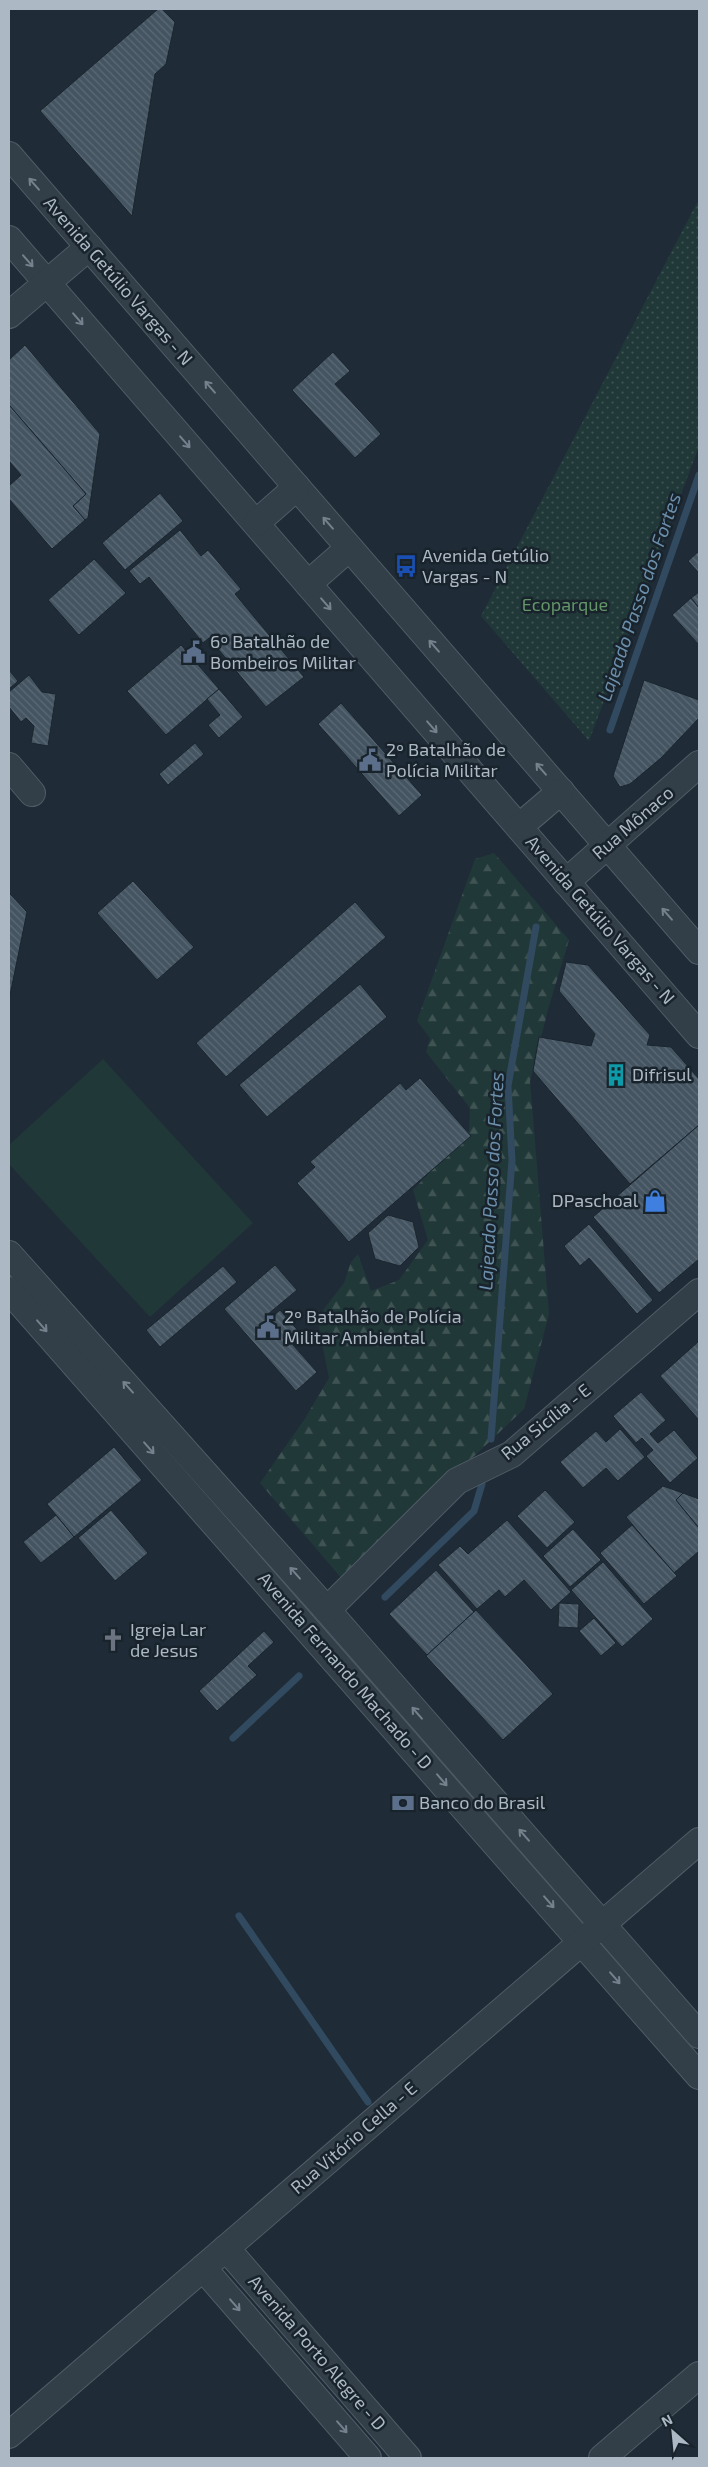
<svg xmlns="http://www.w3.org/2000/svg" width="708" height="2467" viewBox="0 0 708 2467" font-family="'Exo 2',sans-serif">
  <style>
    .grass { fill: url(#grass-dots) }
    .forest { fill: url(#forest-firs) }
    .pitch { fill: #213838 }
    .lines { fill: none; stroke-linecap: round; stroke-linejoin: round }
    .stream { stroke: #314a5f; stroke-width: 7 }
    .building { fill: url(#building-back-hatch); stroke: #1a252e }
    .minor-casing { stroke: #505c66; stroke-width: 28 }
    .minor { stroke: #323e48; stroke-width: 26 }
    .oneway { stroke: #75828d }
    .labels { text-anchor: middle; stroke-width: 5; stroke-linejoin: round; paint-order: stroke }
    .street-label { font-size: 18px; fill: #acb9c5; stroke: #18232c }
    .poi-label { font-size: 18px; fill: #acb9c5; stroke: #18232c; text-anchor: start }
    .park-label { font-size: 18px; fill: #639569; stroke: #18232c }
    .water-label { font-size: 19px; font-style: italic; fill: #6b8eaa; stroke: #18232c }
  </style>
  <defs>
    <pattern id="grass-dots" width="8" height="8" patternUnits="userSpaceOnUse" patternTransform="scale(1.25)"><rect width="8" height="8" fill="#213838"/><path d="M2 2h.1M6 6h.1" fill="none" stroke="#3f5353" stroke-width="1.8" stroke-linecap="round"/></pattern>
    <pattern id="forest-firs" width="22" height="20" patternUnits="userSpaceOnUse" patternTransform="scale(1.25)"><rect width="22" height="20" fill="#213838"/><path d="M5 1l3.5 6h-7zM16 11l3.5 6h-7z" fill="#3f5353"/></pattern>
    <pattern id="building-back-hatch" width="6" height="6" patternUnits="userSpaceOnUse" patternTransform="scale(1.25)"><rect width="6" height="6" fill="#445461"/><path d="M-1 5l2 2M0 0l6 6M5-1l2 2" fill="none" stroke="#5c6a76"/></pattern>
  </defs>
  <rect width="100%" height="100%" fill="#1f2c37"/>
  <polygon class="grass" points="699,199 699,446 589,741 481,616"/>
  <polygon class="forest" points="494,853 569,940 549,1006 530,1081 549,1314 524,1409 343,1580 260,1483 304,1420 329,1378 317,1318 344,1283 351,1262 358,1254 371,1291 399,1280 428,1240 413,1190 469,1131 470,1108 426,1052 430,1038 417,1021 475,859"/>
  <polygon class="pitch" points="103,1059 253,1223 150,1317 9,1164 9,1145"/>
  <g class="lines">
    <g class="stream">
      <polyline points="610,730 699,475"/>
      <polyline points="491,1439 512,1160 508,1086 536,927"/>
      <polyline points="385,1597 474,1511 482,1484"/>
      <polyline points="233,1738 299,1676"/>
      <polyline points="239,1916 368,2102"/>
    </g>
  </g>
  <g class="building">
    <polygon points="158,9 162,9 175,22 166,64 155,74 132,216 40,111"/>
    <polygon points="25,345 100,434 88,518 85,520 73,506 86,494 9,405 9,360"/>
    <polygon points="333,352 350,371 335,384 381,434 355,458 292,390"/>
    <polygon points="9,405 86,494 73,506 85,520 52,549 9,499 9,486 21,475 9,461"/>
    <polygon points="160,493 183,521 125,570 102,543"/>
    <polygon points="180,530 201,556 208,550 241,589 235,594 304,677 266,707 209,638 203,643 149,577 140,584 129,571"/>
    <polygon points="699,551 699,573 688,561"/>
    <polygon points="94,559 126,593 79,635 48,600"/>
    <polygon points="699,592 699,608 691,598"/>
    <polygon points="691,598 699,608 699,645 672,615"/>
    <polygon points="181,645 219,689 166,735 127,691"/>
    <polygon points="9,670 18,681 9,689"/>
    <polygon points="29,675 42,692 56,694 48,746 31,743 34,726 26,718 21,722 9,707 9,692"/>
    <polygon points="644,680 699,700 699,718 661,758 630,784 620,787 613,776"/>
    <polygon points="219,689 243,717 219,738 208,725 220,715 207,699"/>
    <polygon points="341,703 422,795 399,816 318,724"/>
    <polygon points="195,743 204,754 168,785 159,774"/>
    <polygon points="133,881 194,947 157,980 97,913"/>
    <polygon points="9,893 27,912 9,1000"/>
    <polygon points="355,902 386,937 226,1077 196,1043"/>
    <polygon points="566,962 588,965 650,1035 647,1045 671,1047 699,1079 699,1125 630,1184 533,1071 539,1037 591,1046 595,1034 559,991"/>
    <polygon points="360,984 387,1017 267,1117 239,1085"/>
    <polygon points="420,1078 471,1136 349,1242 297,1183 315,1167 310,1162 400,1083 406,1090"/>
    <polygon points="699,1125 699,1259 659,1293 593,1217"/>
    <polygon points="388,1215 413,1222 419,1247 400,1266 375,1259 368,1233"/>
    <polygon points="589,1224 653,1300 637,1314 589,1258 580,1266 564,1246"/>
    <polygon points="275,1265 297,1290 267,1315 270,1319 280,1310 303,1336 293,1345 317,1372 296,1391 224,1309"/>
    <polygon points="223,1266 237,1282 160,1347 146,1330"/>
    <polygon points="699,1341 699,1420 660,1376"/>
    <polygon points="641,1392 666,1420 650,1434 658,1443 674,1430 698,1458 670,1483 646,1456 653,1450 642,1438 636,1443 613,1416"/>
    <polygon points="620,1429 645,1457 618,1481 606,1468 583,1488 560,1462 596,1431 606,1442"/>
    <polygon points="114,1447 142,1480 74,1537 47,1504"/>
    <polygon points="663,1486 683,1493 676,1500 699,1528 699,1551 674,1573 626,1517"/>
    <polygon points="545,1490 575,1522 547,1548 517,1516"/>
    <polygon points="683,1493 699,1499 699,1528 676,1500"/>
    <polygon points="111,1510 148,1553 115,1581 78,1538"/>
    <polygon points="56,1515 74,1537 41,1563 23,1542"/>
    <polygon points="507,1520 571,1592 551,1610 524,1580 505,1597 499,1590 477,1609 438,1565 460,1546 468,1554"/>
    <polygon points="632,1525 677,1576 644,1604 600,1553"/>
    <polygon points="573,1529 601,1560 570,1587 543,1556"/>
    <polygon points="603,1562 653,1619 622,1647 571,1590"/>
    <polygon points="436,1570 474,1612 427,1655 389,1614"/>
    <polygon points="559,1603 579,1604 578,1628 558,1627"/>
    <polygon points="476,1610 553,1694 503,1740 426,1656"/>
    <polygon points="594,1618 616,1643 601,1656 579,1631"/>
    <polygon points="264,1631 274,1642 248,1666 257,1675 217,1711 199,1691"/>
  </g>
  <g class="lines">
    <defs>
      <g id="minor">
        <polyline points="9,155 699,951"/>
        <polyline points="9,239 699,1035"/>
        <polyline points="9,315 89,247"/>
        <polyline points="256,523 297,487"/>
        <polyline points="308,584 349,548"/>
        <polyline points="9,766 32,793"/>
        <polyline points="519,827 561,791"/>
        <polyline points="566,882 699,764"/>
        <polyline points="9,1254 327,1610 699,2035"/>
        <polyline points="9,1290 699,2076"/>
        <polyline points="327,1610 457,1481 512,1454 699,1292"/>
        <polyline points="226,2248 408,2458"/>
        <polyline points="203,2268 368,2458"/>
        <polyline points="9,2435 699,1841"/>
        <polyline points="602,2458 699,2375"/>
      </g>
    </defs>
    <use href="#minor" class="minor-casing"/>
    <use href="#minor" class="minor"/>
  </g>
  <defs><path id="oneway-shaft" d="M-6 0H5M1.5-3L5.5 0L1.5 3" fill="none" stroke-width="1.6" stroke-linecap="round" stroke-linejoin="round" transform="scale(1.25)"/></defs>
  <g class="oneway">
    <use href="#oneway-shaft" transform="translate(34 184) rotate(-131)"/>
    <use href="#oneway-shaft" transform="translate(28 261) rotate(49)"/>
    <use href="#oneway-shaft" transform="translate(78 319) rotate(49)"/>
    <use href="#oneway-shaft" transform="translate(210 387) rotate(-131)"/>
    <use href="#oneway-shaft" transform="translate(185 442) rotate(49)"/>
    <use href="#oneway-shaft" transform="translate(328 523) rotate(-131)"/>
    <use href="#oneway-shaft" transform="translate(326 604) rotate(49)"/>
    <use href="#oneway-shaft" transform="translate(434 646) rotate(-131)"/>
    <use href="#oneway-shaft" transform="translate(432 727) rotate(49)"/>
    <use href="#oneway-shaft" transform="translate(541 769) rotate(-131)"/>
    <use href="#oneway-shaft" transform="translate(667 914) rotate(-131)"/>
    <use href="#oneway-shaft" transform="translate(42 1326) rotate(49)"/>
    <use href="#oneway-shaft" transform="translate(128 1387) rotate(-132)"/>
    <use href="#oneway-shaft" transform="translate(149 1448) rotate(49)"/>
    <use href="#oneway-shaft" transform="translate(295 1573) rotate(-132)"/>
    <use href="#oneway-shaft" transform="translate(417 1713) rotate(-131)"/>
    <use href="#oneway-shaft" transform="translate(442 1780) rotate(49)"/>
    <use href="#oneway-shaft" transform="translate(524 1835) rotate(-131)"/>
    <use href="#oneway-shaft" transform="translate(549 1902) rotate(49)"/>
    <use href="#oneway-shaft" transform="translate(615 1978) rotate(49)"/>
    <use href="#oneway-shaft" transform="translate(235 2305) rotate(49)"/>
    <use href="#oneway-shaft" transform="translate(342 2427) rotate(49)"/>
  </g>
  <defs>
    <symbol id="bus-bare" viewBox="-9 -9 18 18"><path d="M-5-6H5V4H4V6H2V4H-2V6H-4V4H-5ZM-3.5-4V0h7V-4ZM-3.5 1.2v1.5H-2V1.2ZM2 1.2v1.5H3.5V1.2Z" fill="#1a4fb4" stroke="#18232c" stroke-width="2.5" paint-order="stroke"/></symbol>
    <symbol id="civic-bare" viewBox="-9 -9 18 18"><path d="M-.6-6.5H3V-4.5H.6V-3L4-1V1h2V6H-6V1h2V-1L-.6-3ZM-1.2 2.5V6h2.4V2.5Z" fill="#5c6f8a" stroke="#18232c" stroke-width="2.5" paint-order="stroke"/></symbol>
    <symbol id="building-bare" viewBox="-9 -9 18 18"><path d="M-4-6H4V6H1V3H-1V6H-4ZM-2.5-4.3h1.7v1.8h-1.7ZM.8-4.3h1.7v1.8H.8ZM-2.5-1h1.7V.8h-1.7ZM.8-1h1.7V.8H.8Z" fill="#0f9aa8" stroke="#18232c" stroke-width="2.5" paint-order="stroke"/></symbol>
    <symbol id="shop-bare" viewBox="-9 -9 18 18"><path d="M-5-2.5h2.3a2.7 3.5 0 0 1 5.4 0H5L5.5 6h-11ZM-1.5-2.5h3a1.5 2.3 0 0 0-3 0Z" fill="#3f7fe0" stroke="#18232c" stroke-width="2.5" paint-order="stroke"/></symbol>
    <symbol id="church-bare" viewBox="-9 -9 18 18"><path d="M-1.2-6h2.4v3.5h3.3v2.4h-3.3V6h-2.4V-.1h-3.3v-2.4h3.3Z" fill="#6b7280" stroke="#18232c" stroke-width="2.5" paint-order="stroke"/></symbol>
    <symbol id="bank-bare" viewBox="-9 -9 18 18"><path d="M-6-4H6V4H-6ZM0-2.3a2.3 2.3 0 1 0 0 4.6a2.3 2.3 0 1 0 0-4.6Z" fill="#5c6f8a" stroke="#18232c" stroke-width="2.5" paint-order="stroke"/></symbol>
  </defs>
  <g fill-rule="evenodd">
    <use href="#bus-bare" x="390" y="550" width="32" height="32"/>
    <use href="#civic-bare" x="178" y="636" width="32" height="32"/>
    <use href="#civic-bare" x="354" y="744" width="32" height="32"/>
    <use href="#building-bare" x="600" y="1059" width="32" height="32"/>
    <use href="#shop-bare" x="639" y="1185" width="32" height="32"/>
    <use href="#civic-bare" x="252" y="1311" width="32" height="32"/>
    <use href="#church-bare" x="97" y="1624" width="32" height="32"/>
    <use href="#bank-bare" x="387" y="1787" width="32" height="32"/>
  </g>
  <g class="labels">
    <g class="street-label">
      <text transform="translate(118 281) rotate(49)" y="6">Avenida Getúlio Vargas - N</text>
      <text transform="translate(633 823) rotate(-41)" y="6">Rua Mônaco</text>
      <text transform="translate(600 920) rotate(49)" y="6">Avenida Getúlio Vargas - N</text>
      <text transform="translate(546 1422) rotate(-39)" y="6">Rua Sicília - E</text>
      <text transform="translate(345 1671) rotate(49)" y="6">Avenida Fernando Machado - D</text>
      <text transform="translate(354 2138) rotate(-41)" y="6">Rua Vitório Cella - E</text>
      <text transform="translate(317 2353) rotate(49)" y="6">Avenida Porto Alegre - D</text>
    </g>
    <g class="poi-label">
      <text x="422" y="562">Avenida Getúlio<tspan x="422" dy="21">Vargas - N</tspan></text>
      <text x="210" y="648">6º Batalhão de<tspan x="210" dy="21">Bombeiros Militar</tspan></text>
      <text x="386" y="756">2º Batalhão de<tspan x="386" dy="21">Polícia Militar</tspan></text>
      <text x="632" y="1081">Difrisul</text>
      <text x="638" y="1207" text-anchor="end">DPaschoal</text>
      <text x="284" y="1323">2º Batalhão de Polícia<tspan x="284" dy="21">Militar Ambiental</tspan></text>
      <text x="130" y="1636">Igreja Lar<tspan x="130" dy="21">de Jesus</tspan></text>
      <text x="419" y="1809">Banco do Brasil</text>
    </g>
    <g class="park-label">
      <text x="565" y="611">Ecoparque</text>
    </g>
    <g class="water-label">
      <text transform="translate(639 597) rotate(-71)" y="7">Lajeado Passo dos Fortes</text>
      <text transform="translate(491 1181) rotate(-87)" y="7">Lajeado Passo dos Fortes</text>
    </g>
  </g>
  <rect width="708" height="2467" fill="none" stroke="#acb9c5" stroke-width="20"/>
  <g transform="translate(673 2432) rotate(333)" stroke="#18232c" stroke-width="4" paint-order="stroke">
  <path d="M0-4L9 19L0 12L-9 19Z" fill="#acb9c5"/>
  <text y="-8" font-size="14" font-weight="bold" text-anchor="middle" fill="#acb9c5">N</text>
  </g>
</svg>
